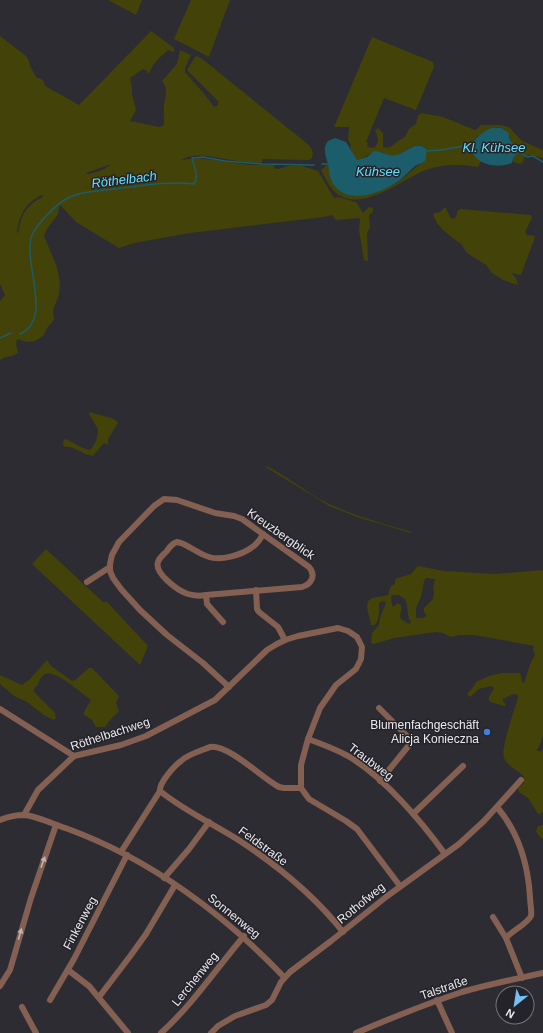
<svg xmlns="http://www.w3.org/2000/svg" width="543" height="1033" viewBox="0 0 543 1033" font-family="Helvetica,sans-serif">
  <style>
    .green { fill: #424209; fill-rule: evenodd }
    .water { fill: #1c5d6c }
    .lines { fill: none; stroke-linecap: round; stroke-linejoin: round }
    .stream { stroke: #1c5d6c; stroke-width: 1.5 }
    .street { stroke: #836052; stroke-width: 6 }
    .oneway { fill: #c1b3b0 }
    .shop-dot { fill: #3f7fe0; stroke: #232329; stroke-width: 1.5 }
    .labels { text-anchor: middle; stroke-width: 3; stroke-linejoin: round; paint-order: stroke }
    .street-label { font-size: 12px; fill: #eaeaee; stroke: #232329 }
    .poi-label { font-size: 12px; fill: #eaeaee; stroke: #232329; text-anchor: end }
    .water-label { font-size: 13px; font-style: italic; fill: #67dffc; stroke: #232329 }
  </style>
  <rect width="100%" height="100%" fill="#2d2c33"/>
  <g class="green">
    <polygon points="108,0 142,0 136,15"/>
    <polygon points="191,0 230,0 209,57 174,39"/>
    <path d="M151,31L174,48V52L168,50C160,57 152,64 149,74L146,70L143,69L130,78L132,87V94L136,110L130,121L159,127L163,126L164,123C164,115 163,107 165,99C166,91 168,89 162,81L177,64L180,50L191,55L185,68V72L205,95L214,107L217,106L219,102L187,70L195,57L196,56L201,58L304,141C310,146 316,151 311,159L308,160L263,159L262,162L260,163C248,162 236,161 225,159C210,157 195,152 181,160L198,158L251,165H275L274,168L278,169L288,166H302L318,171L334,198L338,197L356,202L363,213L369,207L373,208V212L369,215L370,227L367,233L368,261L364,260L359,230L360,220L359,218L336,220L332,215L324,217L190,233L134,243L119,248L76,222L60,205C58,209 59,211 58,214C54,222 46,227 44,236L57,267L60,283L59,295L53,310L54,320L47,328L43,336L35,341L27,342L17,339L16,344L18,351V353C12,358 6,355 0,360V301L5,295L0,284V36L26,56L29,61L30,66L36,77L43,80L45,86L79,105ZM108,165H110C105,170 94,173 88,174L86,173ZM42,195L43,197C26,205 21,215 18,233H17C19,215 25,203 42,195Z"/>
    <path d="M372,37L433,62L434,67L416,110L384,98L366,142L368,143L367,147L374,148C379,144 379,137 375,131L378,128L383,133V147L387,148L392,146L398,141L405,137L409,129L416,124L418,116L421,113L443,117L475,130L477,129L481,125H500L509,127L522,141L543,150V158L529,155L524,157L523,162L520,164L513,162L512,158L517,154L519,151C517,147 513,145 511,141C509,137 509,133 505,130C495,122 470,137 472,149C472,154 478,158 481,161L478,167C461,164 442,164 426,170C402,179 359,216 334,191C328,185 325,177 321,170L328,164C332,193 346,201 373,192C382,189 391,186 399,181C408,175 414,167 424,162L426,149C417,139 406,152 398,155C390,158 382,150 374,152C368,154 364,159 357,160L354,157L350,147L351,146L348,140L349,127H334Z"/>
    <polygon points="444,208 446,208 450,217 453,219 456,217 458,210 461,209 531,215 532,218 525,232 527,235 535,236 534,240 521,275 511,273 516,278 518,285 503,280 492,273 486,265 467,253 461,244 454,239 443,230 437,223 433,215 434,213 440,212"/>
    <path d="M90,412L114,419L118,423L108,439V445L105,443L103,444L93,456C83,455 74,445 64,447L63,443L64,440L66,439L83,448L90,450C96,444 98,437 98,429L89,414Z"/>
    <path d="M267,466C276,471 285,476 293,482C302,487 310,494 319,499C348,514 380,523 412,532L411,533L360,518L329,506L269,469L266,467Z"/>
    <polygon points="46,549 104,603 106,601 148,646 140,665 32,564"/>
    <path d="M418,566L444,571L496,574L543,570V736L539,747L536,750L540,752L543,749V813L542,812L540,814H538L528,798L519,792L518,788L524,783V777C519,771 507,766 504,758C500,750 515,708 518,698V695L513,694L503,699V701L506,705L505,706L493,703L489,701V697L494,688L491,686L479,689L470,697L467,694L474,686L476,682L489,676L502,673H519L521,675L522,682L524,683L531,662L535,655L533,649L534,646L474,635H459L451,637L443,633L436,632L394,638L374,644L371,643L372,633L379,625L380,618L386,603L384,601L379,603C379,610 380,619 375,625H371L367,607L368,601L372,598L388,595L391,586L395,584V579L411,574ZM426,578L435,579L433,588L434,593L433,599L424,608V612L427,616L422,618H416V608L421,597L424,581ZM392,595H399L405,599C409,607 406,615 411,622L409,624C394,615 403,618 401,605L397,603L394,607L392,605L391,598Z"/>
    <path d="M47,660L51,666L72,681L75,680L89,668H92L119,696L116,703L119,711L111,719L105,727H96L92,720L83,714L91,700C82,694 55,669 45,674C40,677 40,680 38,684C37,686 35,687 34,689V692L55,713L56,718L54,720L45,716L27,702L14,696L0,684V675L22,685L29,680Z"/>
    <polygon points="543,825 543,839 539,836 536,831 538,826"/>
  </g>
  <g class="water">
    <path d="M492,128H501L508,132L510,140L519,151L517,154L513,158L512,163C498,169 472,165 471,146C476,137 483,131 492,128Z"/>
    <path d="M335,138L346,142L357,160L367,157L374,151C382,151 389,157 396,155C406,153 417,139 426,149C426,153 427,157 425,161C422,164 417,164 414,167C409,171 405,176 400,180C383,192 346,208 332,182C329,176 329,170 328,164C326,156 322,148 328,141Z"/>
  </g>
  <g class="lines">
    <g class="stream">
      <polyline points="426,151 441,150 464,146"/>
      <polyline points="518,151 527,157 533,156 543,162"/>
      <polyline points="322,164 328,164"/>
      <path d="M20,334C54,319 22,262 32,235C37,224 57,203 68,198C82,191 99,191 115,189C141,186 168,181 194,184C199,177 194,166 192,158L203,157L225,161L262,164L314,165"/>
      <polyline points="0,338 11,333"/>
    </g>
    <g class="street">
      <polyline points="87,582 110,567"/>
      <polyline points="256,590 257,609 259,612 278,627 285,640"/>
      <path d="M206,595C200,596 194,596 188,594C178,591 154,573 158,562C159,558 163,555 166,552C169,548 172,543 177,542L181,543C191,547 199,554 209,557C221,561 241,555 251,548C256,545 260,540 263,534"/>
      <path d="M223,622L207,604L206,595L302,587C312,584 316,575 309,567L242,519L234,516L215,513L177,500L164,499L154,506L119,542L112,555L110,564V571L113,578L121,589L140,610L167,635L203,663L229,687"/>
      <polyline points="379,708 406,735 409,740 410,744 380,781"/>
      <polyline points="0,709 74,756"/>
      <path d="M308,739C322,744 335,749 348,756C384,777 421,821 445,854"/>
      <path d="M160,791C183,810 215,825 240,841C278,866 315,896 343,932"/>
      <path d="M497,807C519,833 528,865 530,897C530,904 532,910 531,916C527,924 513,930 506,938L522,978"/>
      <polyline points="413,814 463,766"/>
      <polyline points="24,815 38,790 74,756 121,745 146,736 215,700 267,650 277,644 285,640 298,636 338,628 348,631 357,637 362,647 361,659 356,669 336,685 320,708 308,739 301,765 301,788 309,799 346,821 357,829 400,886"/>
      <path d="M0,820C7,817 16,815 24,815C37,816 55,825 68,829C150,859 224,914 284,977"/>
      <path d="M121,852L160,791C159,783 174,766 181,761C188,754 201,751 210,747C228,744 262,778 279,787L284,788H301"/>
      <polyline points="164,878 189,849 209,822"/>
      <polyline points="493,917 506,938"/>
      <polyline points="68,970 89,986 128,1033"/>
      <polyline points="0,986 10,970 31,898 56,825"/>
      <polyline points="99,997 131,955 146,934 175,885"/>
      <polyline points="50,1000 74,959 127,855"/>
      <polyline points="437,1000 452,1033"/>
      <polyline points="22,1007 36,1033"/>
      <path d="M161,1033C193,1004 216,969 244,936"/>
      <polyline points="211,1033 218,1026 235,1016 266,1005 272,1000 281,982 290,972 331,941 386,897 459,844 484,821 521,780"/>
      <path d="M356,1033C391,1018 426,1004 462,992C489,984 516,979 543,973"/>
    </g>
  </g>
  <defs><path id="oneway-solid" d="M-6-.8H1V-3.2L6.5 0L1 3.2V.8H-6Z"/></defs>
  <g class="oneway">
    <use href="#oneway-solid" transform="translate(43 862) rotate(-70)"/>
    <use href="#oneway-solid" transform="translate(20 934) rotate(-74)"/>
  </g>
  <circle class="shop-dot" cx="487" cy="732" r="4"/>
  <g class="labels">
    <g class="street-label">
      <text transform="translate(281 534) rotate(35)" y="4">Kreuzbergblick</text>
      <text transform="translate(110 734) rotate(-18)" y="4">Röthelbachweg</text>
      <text transform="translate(371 762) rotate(37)" y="4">Traubweg</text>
      <text transform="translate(263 846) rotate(36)" y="4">Feldstraße</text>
      <text transform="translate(361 903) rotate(-39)" y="4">Rothofweg</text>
      <text transform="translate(234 916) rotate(39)" y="4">Sonnenweg</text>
      <text transform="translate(80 923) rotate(-62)" y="4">Finkenweg</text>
      <text transform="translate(195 979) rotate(-51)" y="4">Lerchenweg</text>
      <text transform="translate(444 988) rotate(-19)" y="4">Talstraße</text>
    </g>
    <g class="poi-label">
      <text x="479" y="729">Blumenfachgeschäft<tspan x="479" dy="14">Alicja Konieczna</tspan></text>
    </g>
    <g class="water-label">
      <text x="494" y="152">Kl. Kühsee</text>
      <text x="378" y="176">Kühsee</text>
      <text transform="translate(124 179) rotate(-7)" y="5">Röthelbach</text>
    </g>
  </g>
  <g transform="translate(515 1005) rotate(210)"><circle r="19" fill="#232329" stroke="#737378"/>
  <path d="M0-3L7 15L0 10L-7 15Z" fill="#74c0f6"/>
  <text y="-6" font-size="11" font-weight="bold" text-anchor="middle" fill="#eaeaee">N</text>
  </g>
</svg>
